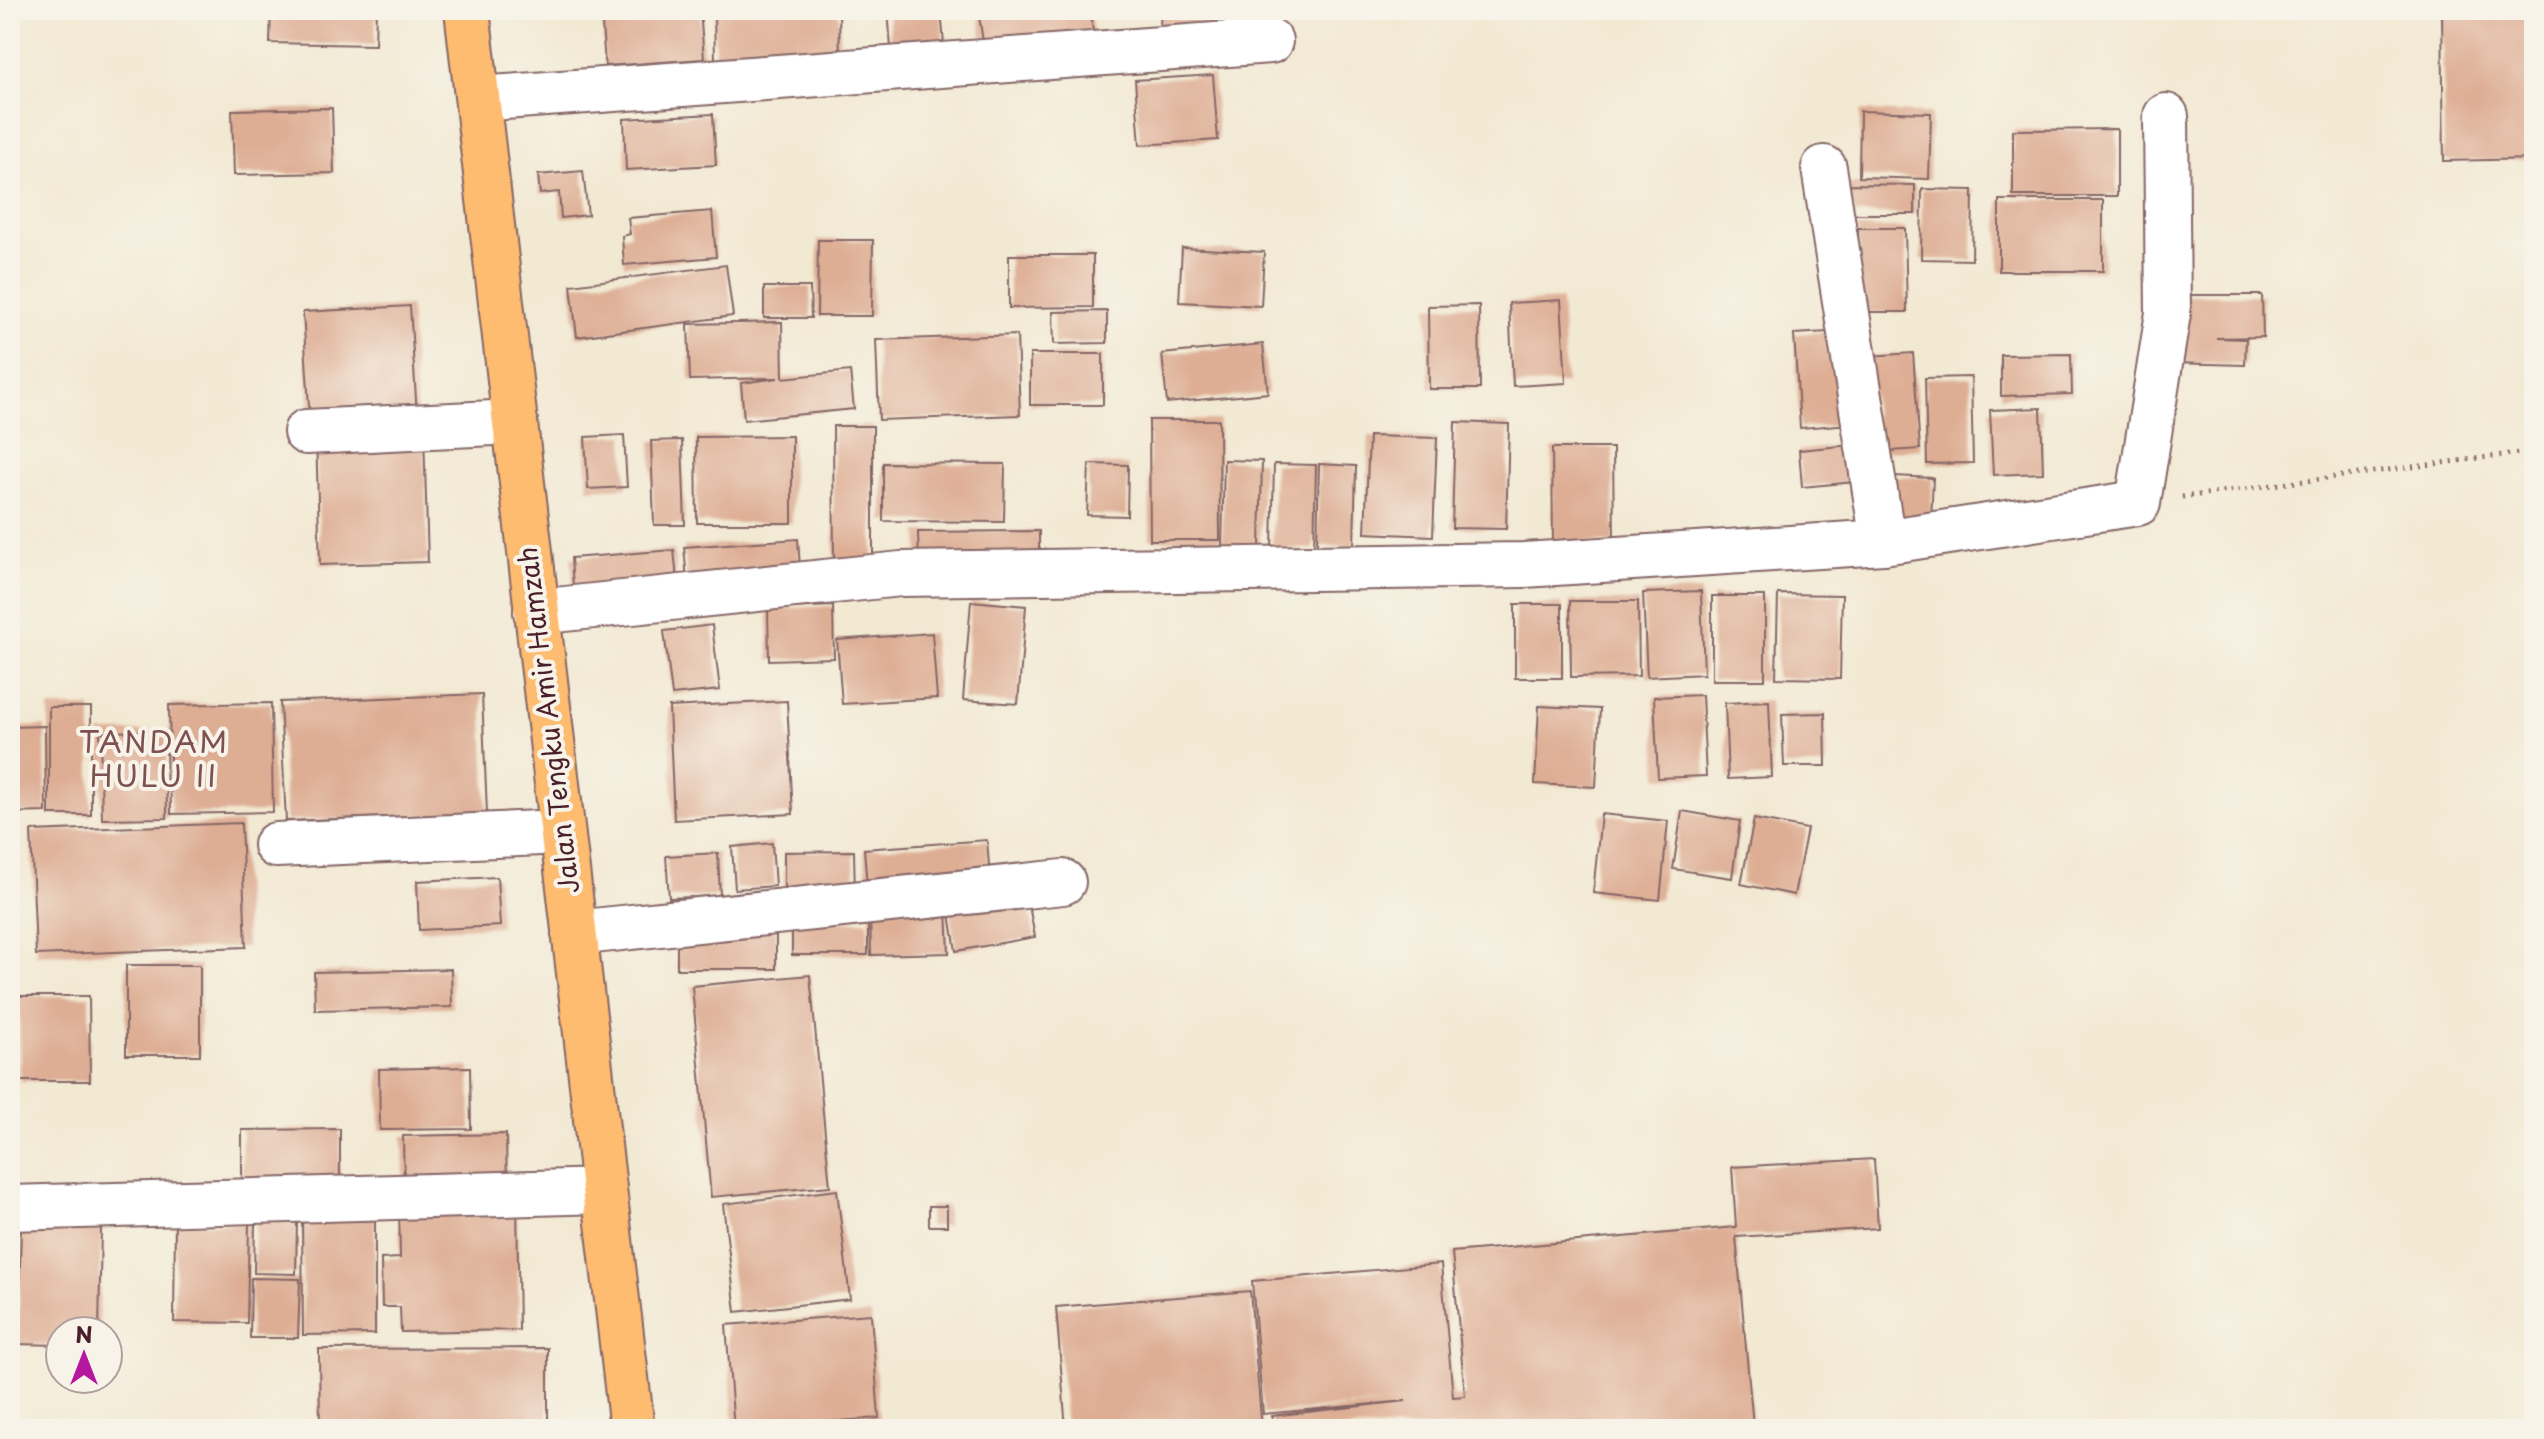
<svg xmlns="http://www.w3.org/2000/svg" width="2544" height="1439" viewBox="0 0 2544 1439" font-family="'Playpen Sans',sans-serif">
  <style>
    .building { fill: #deae94 }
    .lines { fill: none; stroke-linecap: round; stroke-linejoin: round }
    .minor-casing { stroke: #856666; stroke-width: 48 }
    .highway-casing { stroke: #856666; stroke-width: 48 }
    .path { stroke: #856666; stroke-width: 5; stroke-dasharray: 2 6; stroke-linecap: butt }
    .minor { stroke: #fff; stroke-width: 44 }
    .highway { stroke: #fdbc70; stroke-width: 44 }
    .labels { text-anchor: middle; stroke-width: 8; stroke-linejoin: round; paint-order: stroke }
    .street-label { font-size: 26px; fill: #4a1f2b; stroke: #f7f3e8 }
    .quarter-label { font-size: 30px; letter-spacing: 2px; fill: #7e5150; stroke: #f7f3e8 }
  </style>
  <rect width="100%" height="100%" fill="#f7f3e8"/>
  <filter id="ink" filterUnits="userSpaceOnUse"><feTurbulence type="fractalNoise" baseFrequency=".0125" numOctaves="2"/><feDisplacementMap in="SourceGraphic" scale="16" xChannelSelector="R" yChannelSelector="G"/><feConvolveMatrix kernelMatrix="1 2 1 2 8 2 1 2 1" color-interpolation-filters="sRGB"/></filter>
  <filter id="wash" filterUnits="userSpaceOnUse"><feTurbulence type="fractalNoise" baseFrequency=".006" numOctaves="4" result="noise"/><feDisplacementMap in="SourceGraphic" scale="32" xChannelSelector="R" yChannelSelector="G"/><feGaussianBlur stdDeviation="1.8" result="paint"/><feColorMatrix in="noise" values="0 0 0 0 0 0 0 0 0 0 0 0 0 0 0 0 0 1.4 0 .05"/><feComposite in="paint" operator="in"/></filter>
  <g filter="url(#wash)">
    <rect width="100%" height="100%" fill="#f2e9d3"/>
    <g id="blocks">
      <g class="building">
        <polygon points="271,10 376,10 375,45 270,43"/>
        <polygon points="601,10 700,10 704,59 605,66"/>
        <polygon points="714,10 839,10 840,60 715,62"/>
        <polygon points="888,10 941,10 945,56 892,61"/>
        <polygon points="978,10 1090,10 1094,38 985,54"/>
        <polygon points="1161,10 1272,10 1271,31 1160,26"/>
        <polygon points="2442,10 2534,10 2534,159 2444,161"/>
        <polygon points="1213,75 1218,140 1140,145 1135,80"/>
        <polygon points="332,108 334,173 234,175 232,110"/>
        <polygon points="1860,111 1931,113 1929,179 1859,177"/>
        <polygon points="713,114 716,165 626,170 624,119"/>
        <polygon points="2117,129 2117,196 2013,196 2013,130"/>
        <polygon points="583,171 588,215 561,218 559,192 540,194 538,175"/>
        <polygon points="1844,184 1915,185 1915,214 1844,214"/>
        <polygon points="1922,189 1973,190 1972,260 1921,259"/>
        <rect x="1999" y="200" width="104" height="71"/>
        <polygon points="712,211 716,257 624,265 622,236 630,234 628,218"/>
        <polygon points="1858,228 1905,228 1907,312 1860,312"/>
        <polygon points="818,240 873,240 872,316 817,316"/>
        <polygon points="1182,248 1264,252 1261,306 1179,302"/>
        <polygon points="1009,255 1093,255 1093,307 1009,308"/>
        <polygon points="726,265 733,316 577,337 571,285"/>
        <polygon points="764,287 810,287 811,318 764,318"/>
        <polygon points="2176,295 2262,295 2263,337 2216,338 2246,339 2245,365 2170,363"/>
        <polygon points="1561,300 1566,383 1513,386 1509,303"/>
        <polygon points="1479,305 1480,389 1429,389 1428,306"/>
        <polygon points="410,306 417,415 310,422 303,312"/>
        <polygon points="1107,311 1107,343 1054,344 1053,312"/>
        <polygon points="782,322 783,378 850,371 854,409 744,420 741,383 778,378 690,380 688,324"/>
        <polygon points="1845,331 1851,424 1800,428 1794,334"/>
        <polygon points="1017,335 1020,415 879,420 876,340"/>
        <polygon points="1263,344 1268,393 1167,403 1162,354"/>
        <polygon points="1913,353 1920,449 1877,452 1870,356"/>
        <rect x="1030" y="354" width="73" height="51"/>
        <polygon points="2071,354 2072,394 2001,396 2001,355"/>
        <polygon points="1971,377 1973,463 1927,464 1925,378"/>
        <polygon points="2041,408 2043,473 1993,475 1990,410"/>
        <polygon points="1149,420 1219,420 1220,540 1150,540"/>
        <polygon points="1455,422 1509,424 1506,529 1452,528"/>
        <polygon points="833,426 873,426 873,568 834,569"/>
        <polygon points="424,434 428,562 320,565 316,437"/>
        <polygon points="624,435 627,487 588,489 585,437"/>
        <polygon points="792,436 792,523 697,523 696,437"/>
        <polygon points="1369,436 1437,438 1433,536 1365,533"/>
        <polygon points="682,440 685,525 654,525 651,441"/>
        <polygon points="1852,445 1855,482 1802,487 1799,450"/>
        <polygon points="1552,448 1613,448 1614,542 1553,543"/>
        <polygon points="1224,460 1262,461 1260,548 1222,547"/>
        <polygon points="883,463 1005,464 1004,522 883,521"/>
        <polygon points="1089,464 1128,465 1127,516 1087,515"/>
        <polygon points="1274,464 1316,465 1314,549 1272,548"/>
        <polygon points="1319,464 1356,466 1354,547 1317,546"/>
        <polygon points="1894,476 1933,478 1931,521 1893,519"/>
        <polygon points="1039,531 1039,564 919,565 918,532"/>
        <polygon points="798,539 801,583 688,591 684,547"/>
        <polygon points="674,550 677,580 573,587 571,558"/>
        <polygon points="1701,591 1704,674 1647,677 1643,593"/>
        <polygon points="1778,594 1842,595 1840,679 1776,678"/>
        <rect x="1712" y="596" width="53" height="84"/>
        <polygon points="971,601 1026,606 1018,704 963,700"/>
        <polygon points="1570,601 1638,601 1639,676 1571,677"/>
        <rect x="1515" y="604" width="47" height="74"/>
        <polygon points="833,606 834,658 769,660 768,609"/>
        <polygon points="712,625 720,690 672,695 664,631"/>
        <polygon points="932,633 937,698 842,704 837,640"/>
        <polygon points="482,694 487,813 286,821 280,702"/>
        <polygon points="1702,695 1706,776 1658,778 1654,697"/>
        <polygon points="787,701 793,814 674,820 669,707"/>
        <polygon points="1769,701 1772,777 1728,779 1725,703"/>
        <polygon points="271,703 273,812 171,814 169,705"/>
        <polygon points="1539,706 1600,709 1596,787 1535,784"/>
        <rect x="49" y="707" width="42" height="108"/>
        <polygon points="1825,713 1826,766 1784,766 1782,714"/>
        <polygon points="45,726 46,812 10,813 10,727"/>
        <polygon points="166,731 167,818 102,819 100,732"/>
        <polygon points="1682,811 1740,821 1732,878 1673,869"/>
        <polygon points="1601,814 1668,821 1660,900 1593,893"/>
        <polygon points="1754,819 1807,829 1794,895 1741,884"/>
        <polygon points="241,823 246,947 36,955 31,831"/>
        <polygon points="987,840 990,878 867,887 864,849"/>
        <polygon points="772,843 775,886 735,889 732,847"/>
        <polygon points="854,851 855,896 784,897 784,852"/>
        <polygon points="718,853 720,896 669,898 666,856"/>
        <polygon points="497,877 500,926 419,930 417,881"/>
        <polygon points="1027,895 1035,937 956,951 949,908"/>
        <polygon points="947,909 949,953 871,955 870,910"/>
        <rect x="792" y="921" width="76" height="34"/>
        <rect x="677" y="929" width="99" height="40"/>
        <rect x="126" y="965" width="74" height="90"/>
        <polygon points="451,969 452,1007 315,1010 314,972"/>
        <polygon points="810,975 830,1186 711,1197 692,986"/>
        <rect x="10" y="990" width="7" height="85"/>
        <polygon points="19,996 89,996 90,1081 20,1081"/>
        <polygon points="470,1067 471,1129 380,1130 379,1069"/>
        <polygon points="340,1129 340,1197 242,1197 242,1130"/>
        <polygon points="506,1134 507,1190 404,1191 403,1136"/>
        <polygon points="1874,1159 1878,1228 1736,1237 1753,1426 1273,1429 1272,1416 1406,1401 1263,1414 1252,1281 1441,1264 1453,1397 1465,1396 1452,1252 1736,1227 1732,1167"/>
        <polygon points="837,1190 850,1299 736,1312 723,1204"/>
        <polygon points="517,1202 519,1330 401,1332 400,1307 382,1307 381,1259 400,1258 399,1204"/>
        <rect x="929" y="1206" width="18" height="20"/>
        <polygon points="302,1216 375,1216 375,1334 303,1335"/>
        <polygon points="255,1222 297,1222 296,1274 254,1273"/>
        <polygon points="175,1223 249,1224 247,1323 174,1322"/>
        <polygon points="21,1225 101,1227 99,1331 60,1331 60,1345 18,1344"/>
        <polygon points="251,1278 300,1279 298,1338 250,1338"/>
        <polygon points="1250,1291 1262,1429 1066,1429 1056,1307"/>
        <polygon points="871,1314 879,1418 734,1429 726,1325"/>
        <polygon points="548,1348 548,1429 320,1429 319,1349"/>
      </g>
    </g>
  </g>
  <g filter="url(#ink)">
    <use href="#blocks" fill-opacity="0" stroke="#856666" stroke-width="2"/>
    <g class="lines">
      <defs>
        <g id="minor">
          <polyline points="478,99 1270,41"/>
          <polyline points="1824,168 1883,542"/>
          <polyline points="306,432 515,422"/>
          <polyline points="536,612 901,574 1524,565 1883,542 2138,503 2168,313 2166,116"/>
          <polyline points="276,845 562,832"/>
          <polyline points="574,933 1063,882"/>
          <polyline points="10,1208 604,1191"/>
        </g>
        <polyline id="highway" points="467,10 632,1429"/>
      </defs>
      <use href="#minor" class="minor-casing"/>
      <use href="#highway" class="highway-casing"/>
      <polyline class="path" points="2182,497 2534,451"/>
      <use href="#minor" class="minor"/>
      <use href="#highway" class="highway"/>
    </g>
  </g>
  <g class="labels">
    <g class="street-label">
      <text transform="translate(549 720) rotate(-97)" y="9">Jalan Tengku Amir Hamzah</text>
    </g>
    <g class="quarter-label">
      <text x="154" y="753">TANDAM<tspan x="154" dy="34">HULU II</tspan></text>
    </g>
  </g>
  <rect width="2544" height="1439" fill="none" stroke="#f7f3e8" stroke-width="40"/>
  <g transform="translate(84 1355)"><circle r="38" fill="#f7f3e8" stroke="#b29e9c" stroke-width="2"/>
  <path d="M0-6L14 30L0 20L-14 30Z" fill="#b5179e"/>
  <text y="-12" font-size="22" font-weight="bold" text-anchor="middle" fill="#4a1f2b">N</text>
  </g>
</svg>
